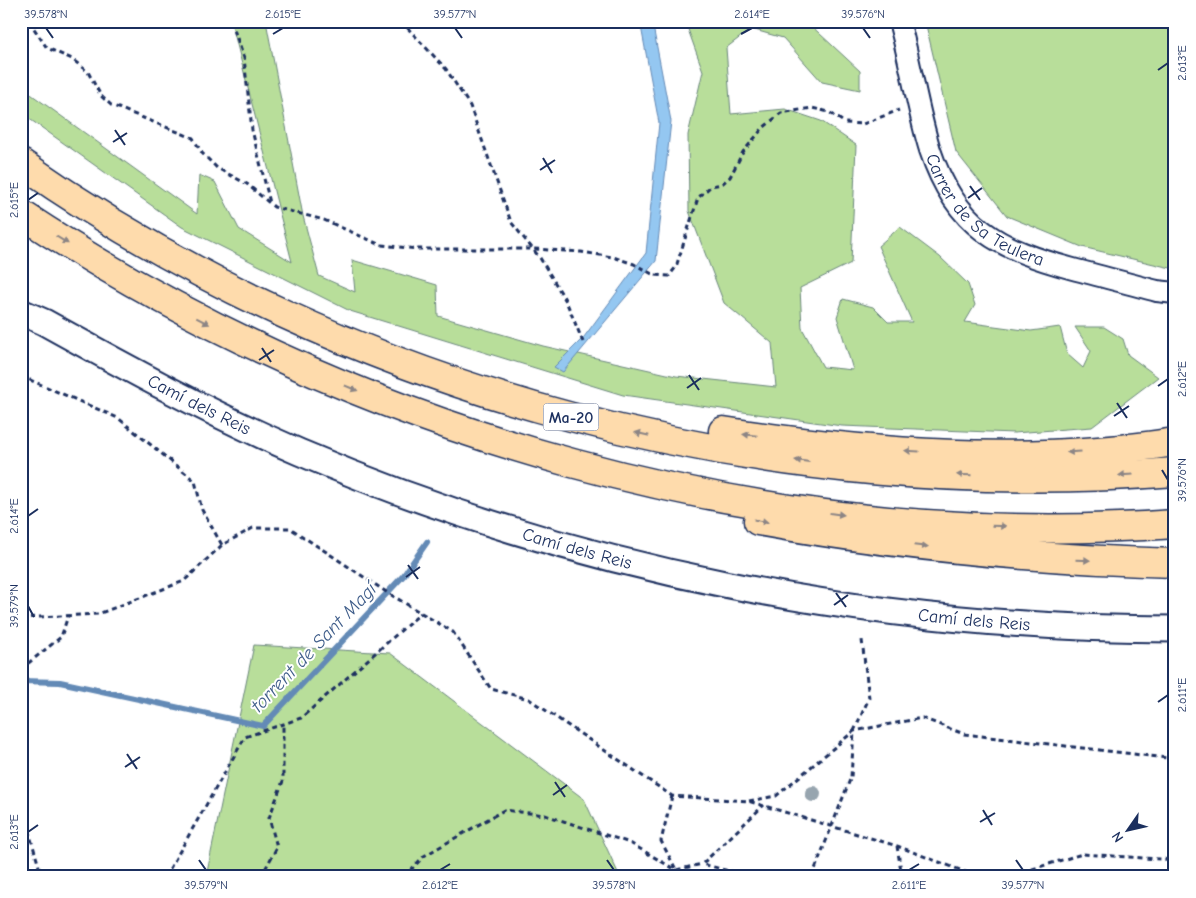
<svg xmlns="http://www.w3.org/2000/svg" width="1196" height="898" viewBox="0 0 1196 898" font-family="'Comic Neue',sans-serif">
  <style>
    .green { fill: #b8de9a; stroke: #6a867c }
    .water { fill: #94c7f1; stroke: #648ab6 }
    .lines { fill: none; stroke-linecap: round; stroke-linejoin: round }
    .stream { stroke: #648ab6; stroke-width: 6 }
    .minor-casing { stroke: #1b2f5e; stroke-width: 24 }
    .tertiary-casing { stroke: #1b2f5e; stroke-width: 29 }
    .motorway-casing { stroke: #1b2f5e; stroke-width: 31 }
    .path { stroke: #1b2f5e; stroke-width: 3; stroke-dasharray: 5 4; stroke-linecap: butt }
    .minor { stroke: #fff; stroke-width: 20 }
    .tertiary { stroke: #fff; stroke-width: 25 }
    .motorway { stroke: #fedbac; stroke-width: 28 }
    .tree { fill: #97a5af }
    .oneway { fill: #8c8585 }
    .ticks { fill: none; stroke: #1b2f5e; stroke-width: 2 }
    .labels { text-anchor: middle; stroke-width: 4; stroke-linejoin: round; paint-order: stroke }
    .shield { fill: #fff; stroke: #5f6d8e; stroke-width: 1 }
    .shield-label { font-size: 16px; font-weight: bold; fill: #1b2f5e }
    .street-label { font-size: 18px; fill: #1b2f5e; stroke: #fff }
    .water-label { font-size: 19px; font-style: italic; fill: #3f5d8a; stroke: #fff }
    .neatline { fill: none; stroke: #1b2f5e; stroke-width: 2 }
    .ticks-label { font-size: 12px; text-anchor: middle; fill: #1b2f5e }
  </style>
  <rect width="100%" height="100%" fill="#fff"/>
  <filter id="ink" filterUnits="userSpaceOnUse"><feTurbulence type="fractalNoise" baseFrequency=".02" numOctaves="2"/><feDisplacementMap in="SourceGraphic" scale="10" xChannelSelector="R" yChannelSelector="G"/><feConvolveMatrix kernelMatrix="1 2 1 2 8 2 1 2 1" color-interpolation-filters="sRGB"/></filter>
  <g filter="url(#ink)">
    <g class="green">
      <polygon points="231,21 266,21 303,216 319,276 355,292 352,260 437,285 438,316 543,346 676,376 776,387 772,343 724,303 689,211 688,135 703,71 685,21 806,21 860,71 860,90 822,82 783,38 751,29 726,48 731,114 785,109 821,121 856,145 851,263 800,288 802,328 823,367 853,370 837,317 843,299 873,307 888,322 912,322 878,246 900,227 940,257 968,284 975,305 965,322 1031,331 1060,327 1067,354 1083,368 1091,351 1075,327 1104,327 1123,339 1128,355 1158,377 1092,427 1014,433 842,426 623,395 350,311 182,227 21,113 21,87 197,214 199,175 215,182 239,229 292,262"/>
      <polygon points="925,21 1175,21 1175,269 1082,247 1007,216 956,152"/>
      <polygon points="254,645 390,653 584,799 620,877 206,877"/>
    </g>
    <polygon class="water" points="640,21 652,21 671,121 656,261 563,372 554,367 584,337 646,253 659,123"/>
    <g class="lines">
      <polyline class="stream" points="21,681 60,682 263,726 404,575 427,542"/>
      <defs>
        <g id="minor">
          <path id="s1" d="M899,21C911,64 917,108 930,150C956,228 999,249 1073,269C1101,276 1129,284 1157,291L1175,293"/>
        </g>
        <g id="tertiary">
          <path id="s2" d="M21,312L44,322C127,368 211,414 299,452C575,570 875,629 1175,629"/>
        </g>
        <g id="motorway">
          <path d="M21,163C353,396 771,504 1175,472"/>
          <path d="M21,214C358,436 770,553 1175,524"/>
          <path d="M723,431C871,454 1026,465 1175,442"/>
          <path d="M758,521C896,546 1035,559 1175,563"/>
        </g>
      </defs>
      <use href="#minor" class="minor-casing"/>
      <use href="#tertiary" class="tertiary-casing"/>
      <use href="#motorway" class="motorway-casing"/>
      <g class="path">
        <polyline points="29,21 47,48 72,59 88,72 101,96 111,105 193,138 202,153 217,168 247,184 274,207 324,220 381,245 418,249 534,249 581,252 613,257 634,264 654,275 669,276 676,267 698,198 711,186 722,184 730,177 743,152 763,128 781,113 812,108 829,112 845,123 863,124 899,110"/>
        <polyline points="231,21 244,58 252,130 270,203"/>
        <polyline points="401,21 446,69 470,106 511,222 540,258 566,301 583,342"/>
        <polyline points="21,376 118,418 195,481 202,510 222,545"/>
        <polyline points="21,618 98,614 184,581 222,545 253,528 290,528 388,593 453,632 491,689 529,699 672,796 748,801 897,846 968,873 994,877"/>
        <polyline points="21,669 61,637 68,616"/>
        <polyline points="1167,758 1175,758"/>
        <polyline points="672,796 661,841 680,877"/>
        <polyline points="749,801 776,796 854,731 922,718 964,734 1167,758 1175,770"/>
        <polyline points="21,804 42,877"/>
        <polyline points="897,846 902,877"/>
        <polyline points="165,877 245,737 301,718 421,613"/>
        <polyline points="261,877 277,847 269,818 283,781 283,725"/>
        <polyline points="404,877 424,856 504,810 545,815 630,843 676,870 702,864"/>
        <polyline points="753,877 702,864 764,805"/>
        <polyline points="812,877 851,777 854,731 869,698 862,640"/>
        <polyline points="1006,877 1082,854 1175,860"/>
      </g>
      <use href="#minor" class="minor"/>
      <use href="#tertiary" class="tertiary"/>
      <use href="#motorway" class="motorway"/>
    </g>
    <circle class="tree" cx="813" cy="794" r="8"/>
    <defs><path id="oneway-solid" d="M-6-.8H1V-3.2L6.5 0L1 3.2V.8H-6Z" transform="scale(1.25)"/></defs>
    <g class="oneway">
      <use href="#oneway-solid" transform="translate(62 240) rotate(32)"/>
      <use href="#oneway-solid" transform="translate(203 321) rotate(27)"/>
      <use href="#oneway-solid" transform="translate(351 388) rotate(22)"/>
      <use href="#oneway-solid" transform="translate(642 434) rotate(-167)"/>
      <use href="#oneway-solid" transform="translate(750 435) rotate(-174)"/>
      <use href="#oneway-solid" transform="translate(912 451) rotate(-176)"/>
      <use href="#oneway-solid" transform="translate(1074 452) rotate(177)"/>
      <use href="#oneway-solid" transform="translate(802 461) rotate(-173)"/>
      <use href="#oneway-solid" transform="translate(964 475) rotate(-178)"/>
      <use href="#oneway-solid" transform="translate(1126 475) rotate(177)"/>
      <use href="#oneway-solid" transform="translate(837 514) rotate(7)"/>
      <use href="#oneway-solid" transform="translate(761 521) rotate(11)"/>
      <use href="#oneway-solid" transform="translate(999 526) rotate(2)"/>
      <use href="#oneway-solid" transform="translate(921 546) rotate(6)"/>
      <use href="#oneway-solid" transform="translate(1083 560) rotate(2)"/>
    </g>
  </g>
  <path class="ticks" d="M46,28L53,38M455,28L462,38M863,28L870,38M273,34L283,28M741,34L752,28M1158,70L1168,63M115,130L125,145M113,142L127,133M543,158L552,173M540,170L555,160M970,186L980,200M968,198L982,188M28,200L38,193M262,348L271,362M259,360L274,350M689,375L699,390M1158,386L1168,379M687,388L701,378M1117,403L1127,418M1114,416L1129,406M1162,470L1168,480M28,516L38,509M408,565L418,579M406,577L420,567M836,593L846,607M834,605L848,595M28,606L34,617M1158,702L1168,695M127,754L137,769M125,767L140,757M555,782L565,797M553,795L567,785M983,810L992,825M980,822L995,813M28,832L38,825M199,860L206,870M607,860L614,870M1016,860L1023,870M440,870L450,864M909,870L919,864"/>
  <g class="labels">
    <rect class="shield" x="543.5" y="403.5" width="55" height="27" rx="4"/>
    <g class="shield-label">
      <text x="571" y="423">Ma-20</text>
    </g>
    <g class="street-label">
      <text dy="6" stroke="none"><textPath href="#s1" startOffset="218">Carrer de Sa Teulera</textPath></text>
      <text dy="6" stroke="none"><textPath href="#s2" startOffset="201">Camí dels Reis</textPath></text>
      <text dy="6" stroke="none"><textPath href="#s2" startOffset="606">Camí dels Reis</textPath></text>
      <text dy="6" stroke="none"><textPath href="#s2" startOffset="1010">Camí dels Reis</textPath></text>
    </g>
    <g class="water-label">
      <text transform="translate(313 647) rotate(-46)" y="7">torrent de Sant Magí</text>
    </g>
  </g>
  <rect width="1196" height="898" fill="none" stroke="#fff" stroke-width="55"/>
  <g transform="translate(1128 830) rotate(236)" stroke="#ffffff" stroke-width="4" paint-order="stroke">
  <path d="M0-4L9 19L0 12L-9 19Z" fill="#1b2f5e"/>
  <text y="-8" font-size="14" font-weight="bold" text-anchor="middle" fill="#1b2f5e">N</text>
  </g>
  <rect x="28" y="28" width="1140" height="842" class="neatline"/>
  <g class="ticks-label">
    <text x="46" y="18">39.578°N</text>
    <text x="283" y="18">2.615°E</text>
    <text x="455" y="18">39.577°N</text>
    <text x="752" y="18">2.614°E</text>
    <text x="863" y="18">39.576°N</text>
    <text transform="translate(1182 63) rotate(-90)" y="4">2.613°E</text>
    <text transform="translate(14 200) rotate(-90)" y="4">2.615°E</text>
    <text transform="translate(1182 379) rotate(-90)" y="4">2.612°E</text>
    <text transform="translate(1182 480) rotate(-90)" y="4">39.576°N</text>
    <text transform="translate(14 516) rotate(-90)" y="4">2.614°E</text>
    <text transform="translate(14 606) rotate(-90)" y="4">39.579°N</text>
    <text transform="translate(1182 695) rotate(-90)" y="4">2.611°E</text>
    <text transform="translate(14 832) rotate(-90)" y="4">2.613°E</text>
    <text x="206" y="889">39.579°N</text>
    <text x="440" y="889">2.612°E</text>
    <text x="614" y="889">39.578°N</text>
    <text x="909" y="889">2.611°E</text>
    <text x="1023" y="889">39.577°N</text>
  </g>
</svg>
